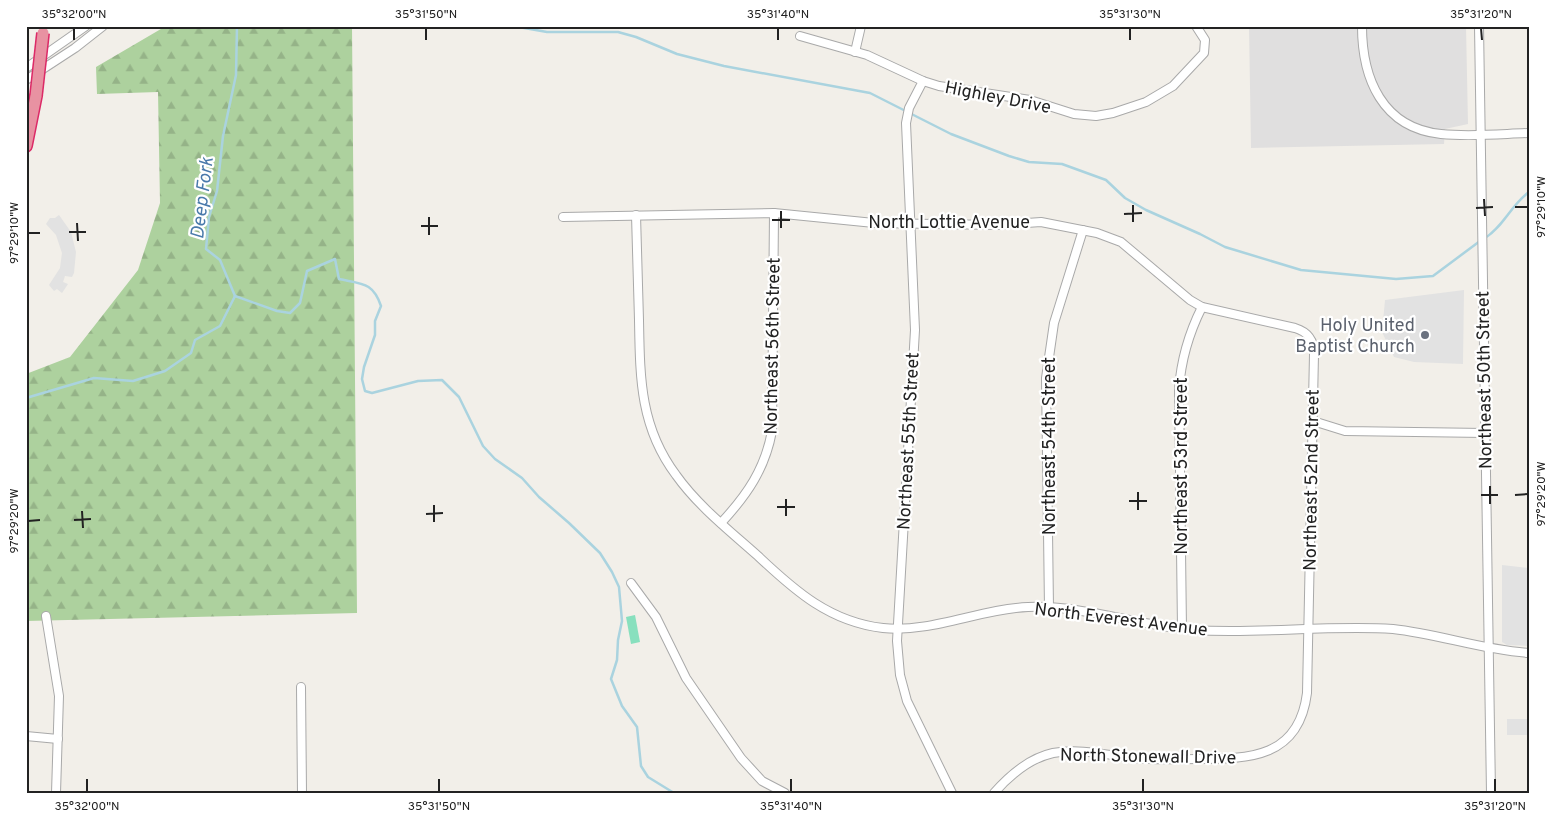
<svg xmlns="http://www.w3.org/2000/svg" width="1555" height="819" viewBox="0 0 1555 819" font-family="Overpass,sans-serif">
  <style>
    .residential { fill: #e0dfdf }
    .forest { fill: url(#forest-firs) }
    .pitch { fill: #88e0be }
    .parking { fill: #e2e2e2 }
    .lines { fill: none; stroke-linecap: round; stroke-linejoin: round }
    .stream { stroke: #aad3df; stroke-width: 2.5 }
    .minor-casing { stroke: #a9a9a9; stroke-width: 10 }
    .highway-casing { stroke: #dc2a67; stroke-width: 14 }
    .minor { stroke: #fff; stroke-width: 8 }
    .highway { stroke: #e892a2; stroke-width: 11 }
    .highway-bridge-casing { stroke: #dc2a67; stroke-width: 14; stroke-linecap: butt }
    .highway-bridge { stroke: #e892a2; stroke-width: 11 }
    .ticks { fill: none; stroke: #222; stroke-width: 2 }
    .worship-dot { fill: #6b7280; stroke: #fff; stroke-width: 2 }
    .labels { text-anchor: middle; stroke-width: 4.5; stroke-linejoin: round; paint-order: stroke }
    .street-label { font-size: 18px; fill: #222; stroke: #fff }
    .worship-label { font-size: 18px; fill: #5b616d; stroke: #fff; text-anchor: end }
    .water-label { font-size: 19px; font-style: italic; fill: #4a7aab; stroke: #fff }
    .neatline { fill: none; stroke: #222; stroke-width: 2 }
    .ticks-label { font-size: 12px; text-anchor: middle; fill: #222 }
  </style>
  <defs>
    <pattern id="forest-firs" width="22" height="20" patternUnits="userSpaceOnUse" patternTransform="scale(1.25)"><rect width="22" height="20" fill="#add19e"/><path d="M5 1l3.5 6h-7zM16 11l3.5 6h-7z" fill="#95b388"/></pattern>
  </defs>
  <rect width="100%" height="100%" fill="#f2efe9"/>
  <polygon class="residential" points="1249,26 1466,26 1468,124 1445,129 1444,144 1251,148"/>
  <polygon class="forest" points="166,26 352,26 357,613 26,621 26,374 70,357 138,270 160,203 158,92 97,94 96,67"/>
  <polygon class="pitch" points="635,615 640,642 631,644 626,617"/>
  <g class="parking">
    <polygon points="59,215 71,232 76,252 74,273 72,277 65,276 63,282 68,284 62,293 57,289 54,291 49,285 60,268 62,253 56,235 46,224 50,218 55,218"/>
    <polygon points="1464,290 1463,364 1414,362 1394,357 1382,332 1385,300"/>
    <polygon points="1502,565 1529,568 1529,646 1507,645 1502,642"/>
    <rect x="1507" y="719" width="22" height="16"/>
  </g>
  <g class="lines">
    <g class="stream">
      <polyline points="513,26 547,32 618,32 636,37 677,54 724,66 870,93 951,134 1009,156 1029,162 1062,164 1106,180 1125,198 1146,210 1200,234 1225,247 1301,270 1396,279 1433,276 1480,241"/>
      <path d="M1485,238C1503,227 1511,205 1529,192"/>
      <path d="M235,296L277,311L290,313L300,303L307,271L335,259L339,279C362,284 373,282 381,306L375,321V335L364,367L362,379L365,391L372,393L418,381L442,380L459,397L483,446L495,459L522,478L539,497L569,523L600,553L612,572L619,587L622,621L618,640L617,660L611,679L622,706L637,727L641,766L648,777L674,793"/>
      <polyline points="235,296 220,260 206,249 209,217 217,191 223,136 236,75 237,26"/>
      <polyline points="26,398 94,378 133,381 165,371 191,353 195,340 220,326 235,296"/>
    </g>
    <defs>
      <g id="minor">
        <path d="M1362,26C1362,78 1382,128 1441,134C1470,137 1500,134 1529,133"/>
        <polyline points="1479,26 1491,793"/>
        <polyline points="800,36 867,55 923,81 939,86 1030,100 1074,114 1096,116 1113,113 1146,102 1173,86 1204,53 1205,40 1196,26"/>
        <polyline points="855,52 861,26"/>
        <polyline points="26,68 86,26"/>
        <polyline points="26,80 75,48 103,26"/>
        <polyline points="923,81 909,108 906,123 915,330 897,641 900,675 907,701 952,793"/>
        <path d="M636,215C637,250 638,285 639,320C640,378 640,427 676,475C698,506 730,531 758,556C795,591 830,622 883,628C932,633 979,609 1028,607C1084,605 1138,626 1194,630C1260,634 1327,625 1393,629C1439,634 1482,650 1529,653"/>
        <path d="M563,217L774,213L874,223L998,225L1041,222L1097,233L1121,242L1190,300L1202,307L1295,328C1308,332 1314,340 1314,354L1307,693C1299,758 1249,759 1198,759C1176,759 1154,760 1133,758C1107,755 1079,748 1053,753C1030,758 1009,776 994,793"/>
        <polyline points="1313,421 1345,431 1485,433"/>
        <path d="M721,523C747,495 765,469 772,431L774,213"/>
        <polyline points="631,583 656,617 686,678 741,758 762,781 785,793"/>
        <polyline points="1049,608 1046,378 1054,323 1083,230"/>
        <polyline points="46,616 59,696 56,793"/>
        <path d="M1182,629L1179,389C1181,360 1189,333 1202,307"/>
        <polyline points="301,687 302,793"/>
        <polyline points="26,736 58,739"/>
      </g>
      <polyline id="highway" points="26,146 36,96"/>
    </defs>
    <use href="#minor" class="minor-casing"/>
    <use href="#highway" class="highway-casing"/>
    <use href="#minor" class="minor"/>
    <use href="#highway" class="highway"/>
    <defs>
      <polyline id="highway-bridge" points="36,96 43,33"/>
    </defs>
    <use href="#highway-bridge" class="highway-bridge-casing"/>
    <use href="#highway-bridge" class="highway-bridge"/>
  </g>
  <path class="ticks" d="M74,28V40M426,28V40M778,28V40M1130,28V40M1481,28L1482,40M1484,199L1485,216M1133,205V222M1515,207H1528M1476,208L1493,207M781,211V228M1124,214L1142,213M429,217V235M772,220H790M77,223L78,241M421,226H438M69,232H86M28,233H40M1490,486V504M1138,492V510M1481,495H1498M1515,495L1528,494M786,499V516M1129,501H1147M434,505V522M777,507H795M82,511L83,528M426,514L443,513M74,520L91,519M28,521L40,520M87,779V792M439,779V792M791,779V792M1143,779V792M1495,779V792"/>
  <circle class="worship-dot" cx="1425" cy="335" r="5"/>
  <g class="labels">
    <g class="street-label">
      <text transform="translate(998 97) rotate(11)" y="6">Highley Drive</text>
      <text x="949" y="228">North Lottie Avenue</text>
      <text transform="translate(772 346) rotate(-89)" y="6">Northeast 56th Street</text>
      <text transform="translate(1484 380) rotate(-91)" y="6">Northeast 50th Street</text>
      <text transform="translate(908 441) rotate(-87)" y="6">Northeast 55th Street</text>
      <text transform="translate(1049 446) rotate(-90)" y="6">Northeast 54th Street</text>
      <text transform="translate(1181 466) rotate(-90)" y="6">Northeast 53rd Street</text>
      <text transform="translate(1311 480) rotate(-89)" y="6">Northeast 52nd Street</text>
      <text transform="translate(1121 619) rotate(7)" y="6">North Everest Avenue</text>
      <text transform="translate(1148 756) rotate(1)" y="6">North Stonewall Drive</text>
    </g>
    <g class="worship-label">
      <text x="1415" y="331">Holy United<tspan x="1415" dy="21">Baptist Church</tspan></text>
    </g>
    <g class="water-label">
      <text transform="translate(201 198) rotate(-83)" y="7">Deep Fork</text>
    </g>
  </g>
  <rect width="1555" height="819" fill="none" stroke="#ffffff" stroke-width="55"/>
  <rect x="28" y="28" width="1500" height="764" class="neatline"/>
  <g class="ticks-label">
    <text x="74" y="18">35°32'00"N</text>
    <text x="426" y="18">35°31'50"N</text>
    <text x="778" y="18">35°31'40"N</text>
    <text x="1130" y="18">35°31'30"N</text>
    <text x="1481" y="18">35°31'20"N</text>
    <text transform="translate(1541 207) rotate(-90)" y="4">97°29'10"W</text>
    <text transform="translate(14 233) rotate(-90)" y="4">97°29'10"W</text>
    <text transform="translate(1541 494) rotate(-90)" y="4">97°29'20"W</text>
    <text transform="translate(14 521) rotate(-90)" y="4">97°29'20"W</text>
    <text x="87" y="810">35°32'00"N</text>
    <text x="439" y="810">35°31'50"N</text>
    <text x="791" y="810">35°31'40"N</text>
    <text x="1143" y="810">35°31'30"N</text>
    <text x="1495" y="810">35°31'20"N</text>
  </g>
</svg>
